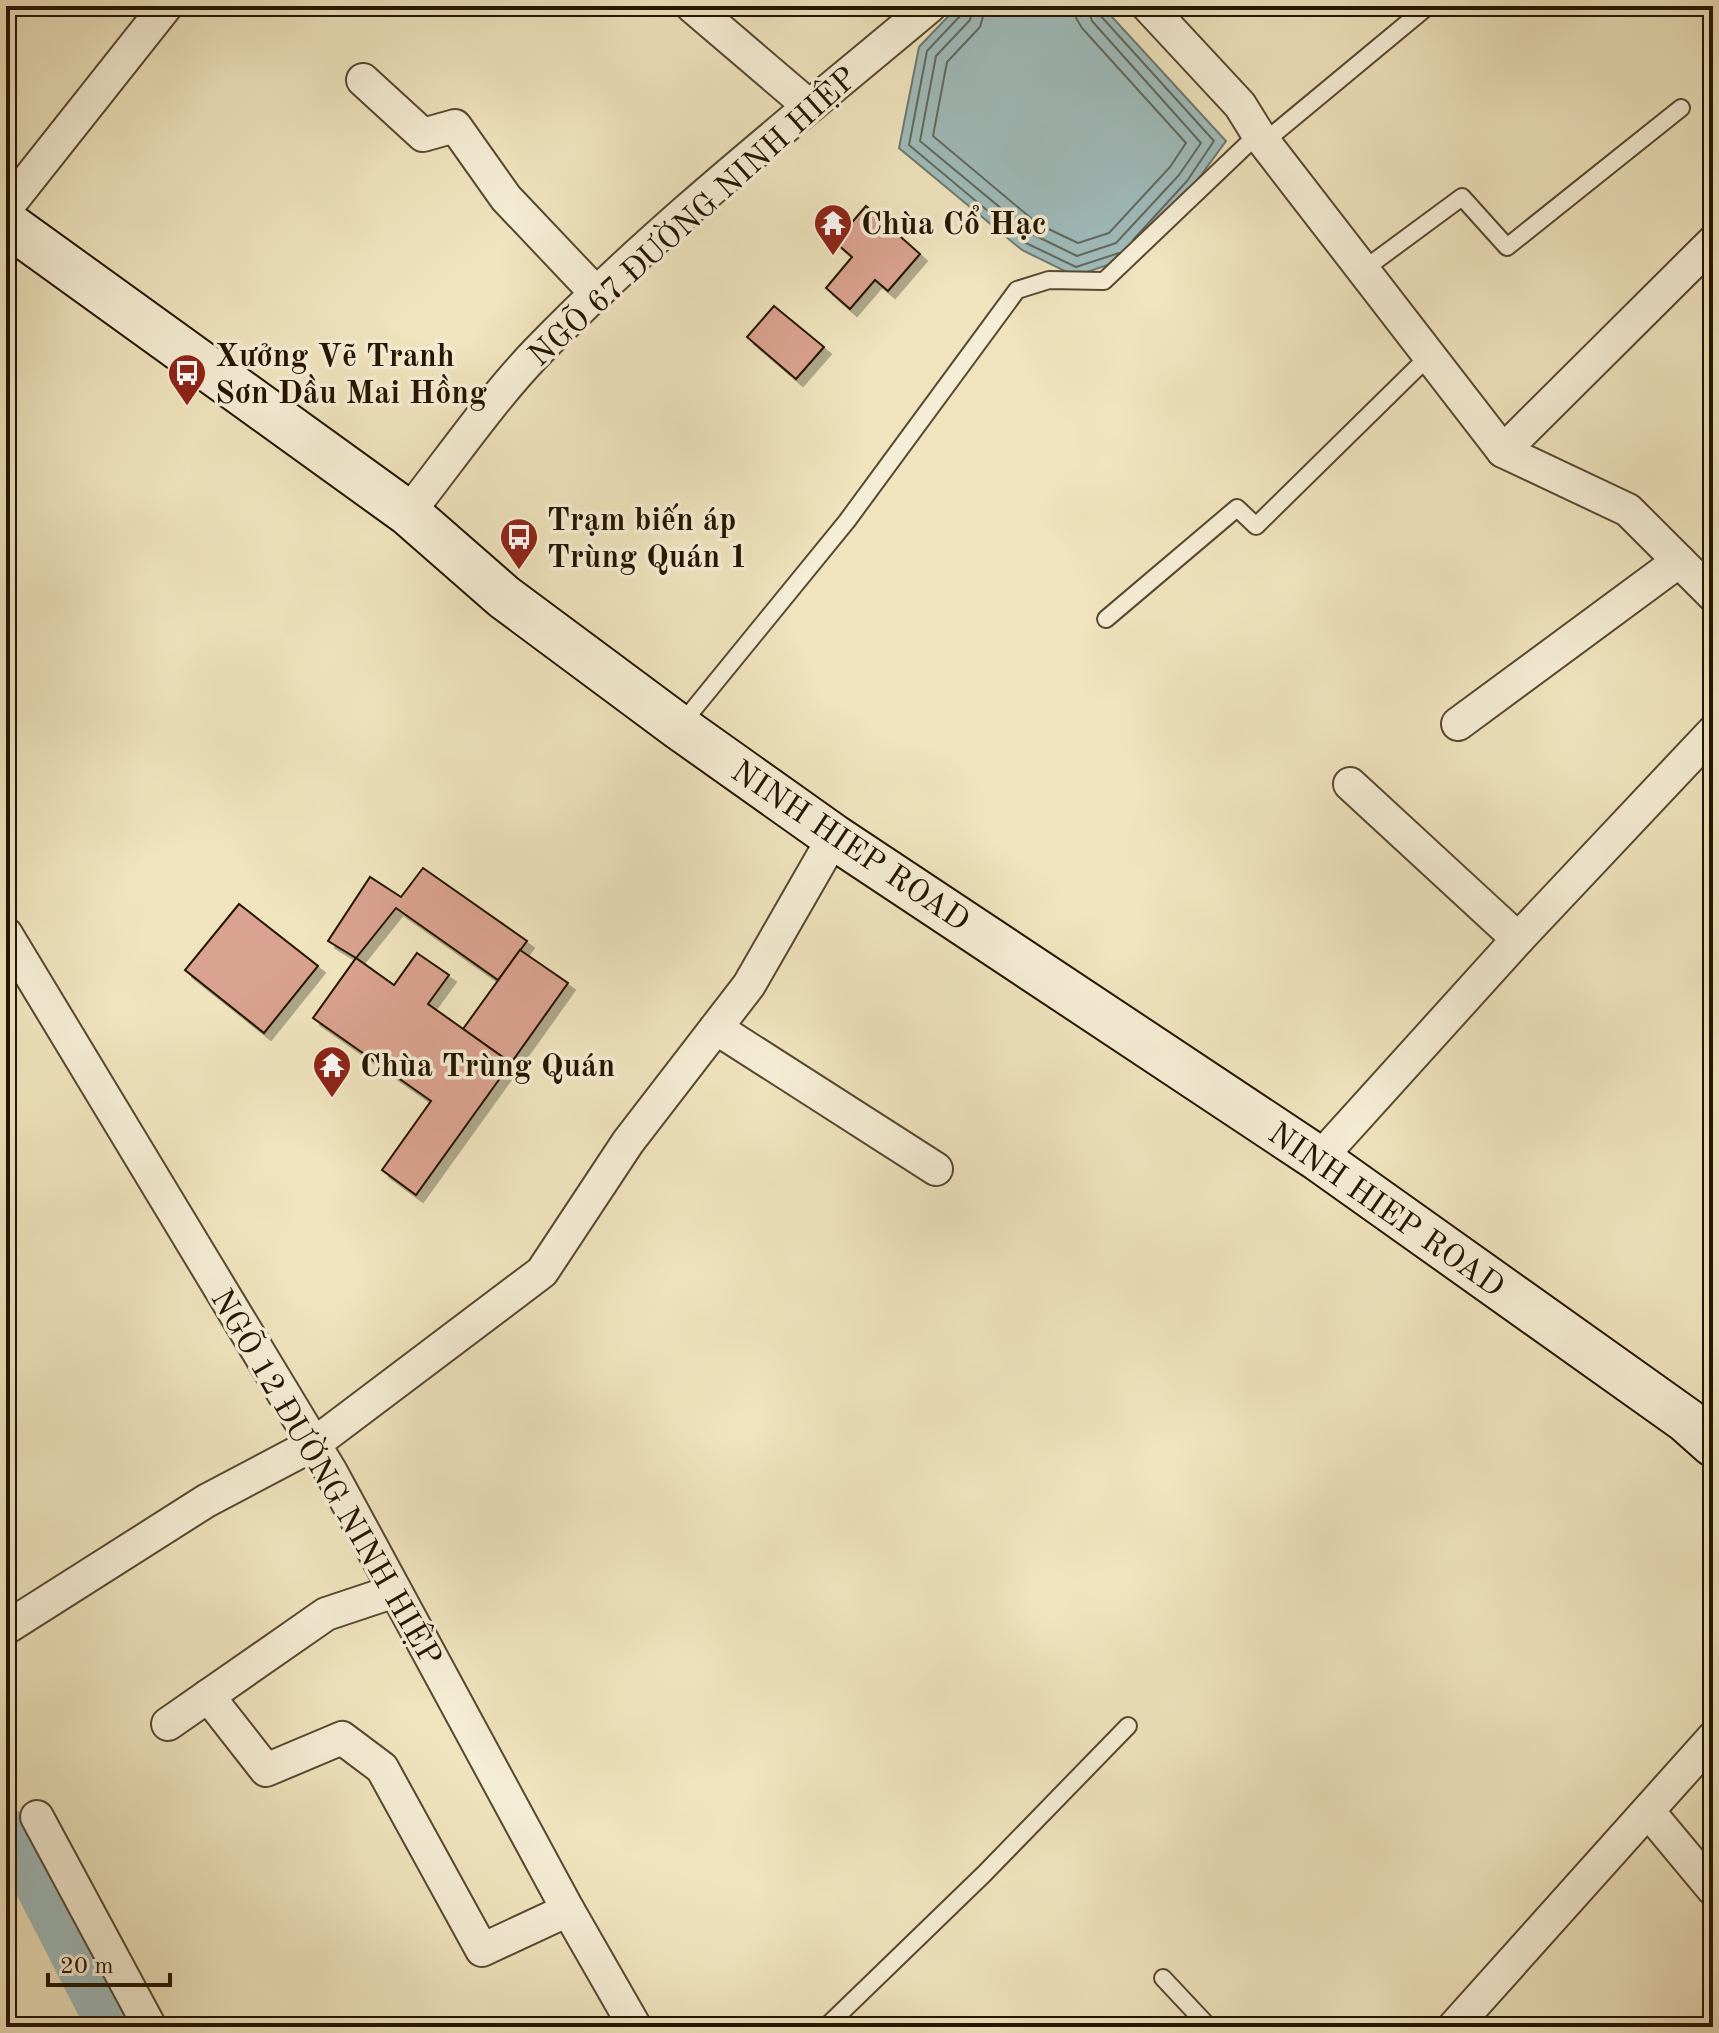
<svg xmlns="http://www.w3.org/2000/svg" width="1719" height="2033" viewBox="0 0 1719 2033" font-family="'Old Standard TT',serif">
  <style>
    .water { fill: #9fbcbc; stroke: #6e7971; stroke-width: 2 }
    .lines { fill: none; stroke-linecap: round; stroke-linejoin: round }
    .shore { stroke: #62685e; stroke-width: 2 }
    .canal { stroke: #9fbcbc; stroke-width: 42 }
    .building { fill: #daa290; stroke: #241400; stroke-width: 2; filter: url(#shadow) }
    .lane-casing { stroke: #574830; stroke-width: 20 }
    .street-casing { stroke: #574830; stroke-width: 36 }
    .secondary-casing { stroke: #241400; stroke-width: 48 }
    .lane { stroke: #f5edd5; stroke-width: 16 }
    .street { stroke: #f5edd5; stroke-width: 32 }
    .secondary { stroke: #f5edd5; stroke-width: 44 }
    .labels { text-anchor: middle; stroke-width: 7; stroke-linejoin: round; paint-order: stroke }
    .street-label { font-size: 32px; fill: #241400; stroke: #f5edd5 }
    .poi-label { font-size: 32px; font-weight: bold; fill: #241400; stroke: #f5edd5; text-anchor: start }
  </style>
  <defs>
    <filter id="shadow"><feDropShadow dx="7" dy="7" stdDeviation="0" flood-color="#0004"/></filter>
  </defs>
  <rect width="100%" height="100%" fill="#efe4be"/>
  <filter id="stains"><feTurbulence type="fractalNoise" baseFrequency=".0025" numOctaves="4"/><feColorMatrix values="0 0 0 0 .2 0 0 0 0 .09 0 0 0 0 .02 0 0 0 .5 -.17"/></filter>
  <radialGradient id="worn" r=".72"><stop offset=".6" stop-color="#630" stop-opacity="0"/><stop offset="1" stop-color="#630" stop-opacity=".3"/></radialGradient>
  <polygon class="water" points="958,6 1102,6 1226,141 1193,186 1126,259 1075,276 1022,250 899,148 919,47"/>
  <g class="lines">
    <g class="shore">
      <polyline points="963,6 961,15 927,51 909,145 1026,243 1076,267 1119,253"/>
      <polyline points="973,6 970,20 936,56 920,141 1032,234 1077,256 1116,243 1179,175 1201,143 1092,21 1087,6"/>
      <polyline points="986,6 980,27 947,62 933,136 1038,224 1078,243 1109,233 1170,167 1186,143 1082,28 1076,18 1075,6"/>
      <polyline points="1097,6 1099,14 1214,141 1187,181 1133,240"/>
    </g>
    <polyline class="canal" points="6,1828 108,2027"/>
  </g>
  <g class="building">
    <polygon points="866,206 920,254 888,291 875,280 850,309 826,288 852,257 835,242"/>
    <polygon points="774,306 824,347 796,379 747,337"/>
    <polygon points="423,868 527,941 498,980 396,908 356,958 328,941 370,877 401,897"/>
    <polygon points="239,904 318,966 264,1033 185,970"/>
    <polygon points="520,950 568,983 511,1063 463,1029"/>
    <polygon points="417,953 449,975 428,1004 511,1063 416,1195 382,1170 431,1101 313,1018 356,958 394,985"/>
  </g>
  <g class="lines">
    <defs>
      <g id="lane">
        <polyline points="1264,142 1428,6"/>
        <polyline points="1363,270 1462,197 1507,247 1681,108"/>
        <polyline points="1106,619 1237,508 1256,526 1429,356"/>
        <polyline points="679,727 847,521 1017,290 1049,280 1104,281 1258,134"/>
        <polyline points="1163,1978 1209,2027"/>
        <polyline points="826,2027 984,1874 1128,1726"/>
      </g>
      <g id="street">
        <polyline points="692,6 809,106"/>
        <polyline points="1148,6 1240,105 1258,134 1503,451 1628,510 1713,595"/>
        <polyline points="363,80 423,135 455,126 506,198 597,294"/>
        <polyline points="6,208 166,6"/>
        <polyline points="1503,451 1713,242"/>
        <path d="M408,513C450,460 490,401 537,352C658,227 797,118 930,6"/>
        <polyline points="1458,724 1679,561"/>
        <polyline points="1350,784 1518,939"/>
        <polyline points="6,934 331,1472 568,1910 635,2027"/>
        <polyline points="716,1028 936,1169"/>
        <polyline points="1319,1159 1518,939 1713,732"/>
        <polyline points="6,1628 206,1501 314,1444 542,1272 628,1142 749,985 834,837"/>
        <polyline points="208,1696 266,1770 342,1738 382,1768 482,1950 568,1910"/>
        <polyline points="168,1724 326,1614 395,1591"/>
        <polyline points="1648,1811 1713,1889"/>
        <polyline points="37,1817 150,2027"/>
        <polyline points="1454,2027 1713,1738"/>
      </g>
      <polyline id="secondary" points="6,223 408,513 504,597 679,727 834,837 1319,1159 1686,1420 1713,1444"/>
    </defs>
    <use href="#lane" class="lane-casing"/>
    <use href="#street" class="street-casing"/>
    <use href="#secondary" class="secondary-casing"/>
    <use href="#lane" class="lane"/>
    <use href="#street" class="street"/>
    <use href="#secondary" class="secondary"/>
  </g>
  <defs>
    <symbol id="temple-pin" viewBox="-11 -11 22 30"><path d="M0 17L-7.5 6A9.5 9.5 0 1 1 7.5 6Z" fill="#8f2418" stroke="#f5edd5"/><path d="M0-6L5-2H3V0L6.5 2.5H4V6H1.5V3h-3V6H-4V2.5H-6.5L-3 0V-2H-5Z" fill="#fff"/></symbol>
    <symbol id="bus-pin" viewBox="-11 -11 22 30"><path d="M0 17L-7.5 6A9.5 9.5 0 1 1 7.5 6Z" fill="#8f2418" stroke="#f5edd5"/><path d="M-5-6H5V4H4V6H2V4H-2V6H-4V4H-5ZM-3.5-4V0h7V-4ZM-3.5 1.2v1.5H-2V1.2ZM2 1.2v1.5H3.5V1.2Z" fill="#fff"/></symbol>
  </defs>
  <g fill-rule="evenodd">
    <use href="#temple-pin" x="811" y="201" width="44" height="60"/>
    <use href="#bus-pin" x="165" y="351" width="44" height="60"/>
    <use href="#bus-pin" x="497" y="515" width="44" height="60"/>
    <use href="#temple-pin" x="310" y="1043" width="44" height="60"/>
  </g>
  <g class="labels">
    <g class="street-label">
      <text transform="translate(692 216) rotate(-42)" y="11">NGÕ 67 ĐƯỜNG NINH HIỆP</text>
      <text transform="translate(851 845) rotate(34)" y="11">NINH HIEP ROAD</text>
      <text transform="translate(1387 1209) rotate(35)" y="11">NINH HIEP ROAD</text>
      <text transform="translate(327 1477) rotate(60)" y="11">NGÕ 12 ĐƯỜNG NINH HIỆP</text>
    </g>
    <g class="poi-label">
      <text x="861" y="234">Chùa Cổ Hạc</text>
      <text x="215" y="366">Xưởng Vẽ Tranh<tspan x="215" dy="37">Sơn Dầu Mai Hồng</tspan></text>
      <text x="547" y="530">Trạm biến áp<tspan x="547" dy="37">Trùng Quán 1</tspan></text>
      <text x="360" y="1076">Chùa Trùng Quán</text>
    </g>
  </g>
  <rect width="1719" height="2033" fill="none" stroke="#efe4be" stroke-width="32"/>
  <rect x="8" y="8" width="1703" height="2017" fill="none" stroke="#241400" stroke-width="4"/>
  <rect x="16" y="16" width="1687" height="2001" fill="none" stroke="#241400" stroke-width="2"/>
  <path d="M48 1973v12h122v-12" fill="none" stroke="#241400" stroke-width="4"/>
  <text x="60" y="1973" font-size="24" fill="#241400" stroke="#f5edd5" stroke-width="6" paint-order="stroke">20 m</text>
  <rect width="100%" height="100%" filter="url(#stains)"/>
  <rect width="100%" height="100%" fill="url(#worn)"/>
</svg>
